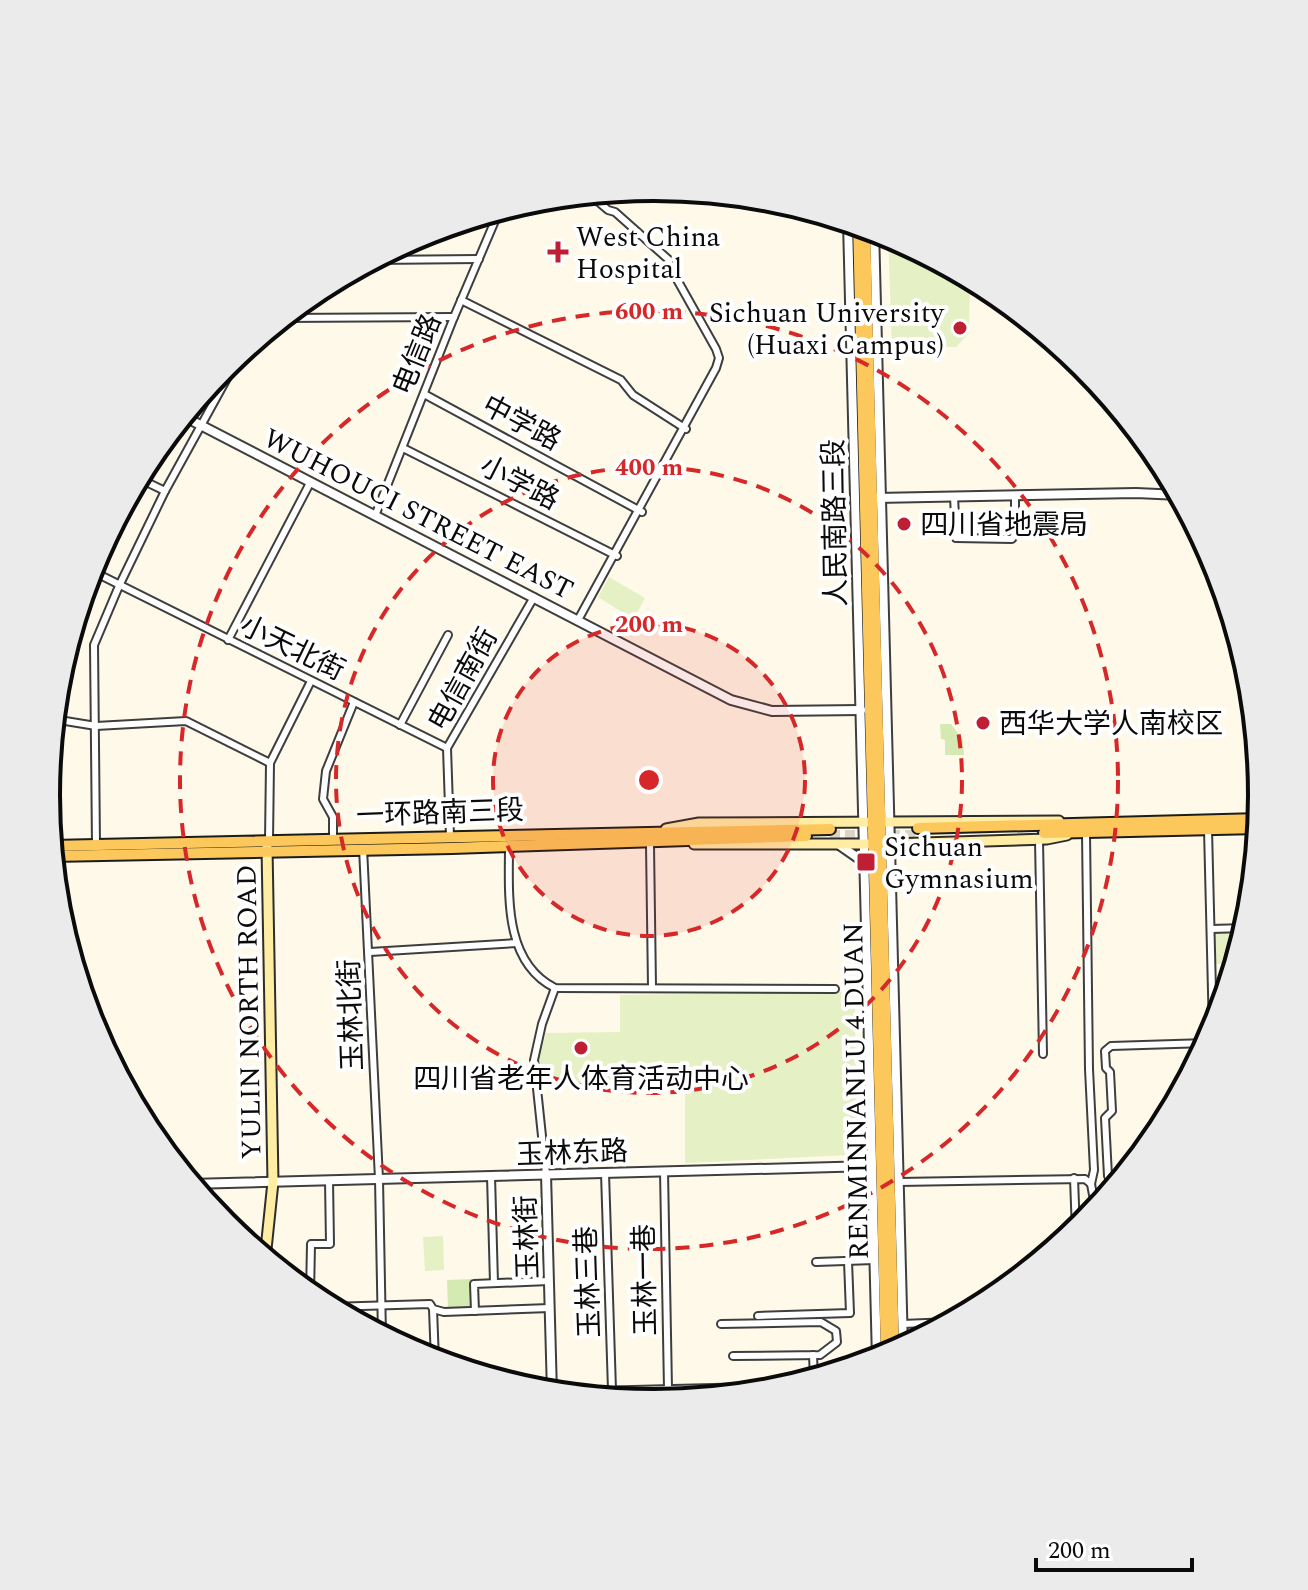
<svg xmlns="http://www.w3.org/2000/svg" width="1308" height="1590" viewBox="0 0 1308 1590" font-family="Spectral,'Noto Sans SC',serif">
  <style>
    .park { fill: #d4eab2 }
    .pitch { fill: #e5f1c5 }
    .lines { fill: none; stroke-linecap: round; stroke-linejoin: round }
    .primary-tunnel { stroke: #dad5c8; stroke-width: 10; stroke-dasharray: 10 5; stroke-linecap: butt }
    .minor-casing { stroke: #3e3e3e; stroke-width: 10 }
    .tertiary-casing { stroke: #3e3e3e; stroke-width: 12 }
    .secondary-casing { stroke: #2d2d2d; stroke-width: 13 }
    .primary-casing { stroke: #1c1c1c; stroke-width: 14 }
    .minor { stroke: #fff; stroke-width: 6 }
    .tertiary { stroke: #fff; stroke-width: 8 }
    .secondary { stroke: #ffeda4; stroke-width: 9 }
    .primary { stroke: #fdc85b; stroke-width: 10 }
    .ring { fill: none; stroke: #d62828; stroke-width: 4; stroke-dasharray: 14 10 }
    .poi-dot { fill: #bf1f34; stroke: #fff; stroke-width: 3 }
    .labels { text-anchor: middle; stroke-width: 8; stroke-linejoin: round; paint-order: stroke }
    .poi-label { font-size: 28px; fill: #0b0b0b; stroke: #fff; text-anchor: start }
    .street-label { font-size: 28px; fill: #0b0b0b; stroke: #fff }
    .rim { fill: none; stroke: #0b0b0b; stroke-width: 4 }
    .centre { fill: #d62828; stroke: #fff; stroke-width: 4 }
    .ring-label { font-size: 24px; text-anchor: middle; font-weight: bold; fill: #d62828; stroke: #fff; stroke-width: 8; stroke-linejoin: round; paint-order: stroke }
  </style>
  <rect width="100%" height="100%" fill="#fff9e9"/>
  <g class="park">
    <polygon points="940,724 951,724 963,740 964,755 945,755 945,740 941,739"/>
    <polygon points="472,1279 473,1308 448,1309 447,1280"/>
  </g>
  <g class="pitch">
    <polygon points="888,234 970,278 969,333 956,347 892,347"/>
    <polygon points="609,577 645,598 637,613 642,618 639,623 598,597"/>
    <polygon points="1215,933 1245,933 1235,964 1216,964"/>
    <polygon points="845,992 846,1008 855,1008 857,1148 849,1155 685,1163 685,1076 623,1075 623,1085 544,1086 537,1063 546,1033 620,1032 620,995"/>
    <polygon points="443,1236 444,1270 425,1271 423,1237"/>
  </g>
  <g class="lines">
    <polyline class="primary-tunnel" points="830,835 918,835"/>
    <defs>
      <g id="minor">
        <polyline points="372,260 479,259"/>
        <polyline points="461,300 621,380 633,395 686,429"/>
        <polyline points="281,318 454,317"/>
        <polyline points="424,394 642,512"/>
        <polyline points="403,448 617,556"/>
        <polyline points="138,478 165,491"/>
        <polyline points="954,496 956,538 1012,539 1015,534 1015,495"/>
        <polyline points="375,516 454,317 500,209"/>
        <polyline points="90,570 447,748"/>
        <polyline points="578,620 716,368 719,358 716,349 670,267 669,260 615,212 608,210 588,193"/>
        <polyline points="228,640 310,483"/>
        <polyline points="53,719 96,726 186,721 270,763"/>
        <polyline points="400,725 448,635"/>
        <polyline points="1208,829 1213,1032"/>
        <polyline points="1086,833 1089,1069 1094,1170 1091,1184"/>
        <polyline points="450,836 447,748 534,597"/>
        <polyline points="333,839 333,817 323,799 326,771 354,702"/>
        <polyline points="1039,840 1043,1054"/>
        <polyline points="269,841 270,763 311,681"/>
        <polyline points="96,845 94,645 119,586 165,491 242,351"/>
        <path d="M509,845C509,894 503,962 555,988L835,989"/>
        <polyline points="650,845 652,987"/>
        <polyline points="363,848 379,1179 382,1336"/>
        <polyline points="1211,929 1246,928"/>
        <polyline points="370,952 517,943"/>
        <polyline points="664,1171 668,1389"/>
        <polyline points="605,1173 612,1390"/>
        <polyline points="546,1174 534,1060 542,1024 555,988"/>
        <polyline points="491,1176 494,1283"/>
        <polyline points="1124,1176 1108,1176 1105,1118 1112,1111 1110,1072 1106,1068 1105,1051 1111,1046 1207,1043"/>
        <polyline points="1074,1178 1076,1232"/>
        <polyline points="899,1182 1085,1179 1091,1184 1093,1195 1104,1200"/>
        <polyline points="816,1262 874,1260"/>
        <polyline points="310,1295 311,1244 330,1244 329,1180"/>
        <polyline points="328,1307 430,1304 433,1309 444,1312 550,1308"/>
        <polyline points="433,1309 435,1361"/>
        <polyline points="475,1311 474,1284 549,1281"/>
        <polyline points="758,1316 850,1313 848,1261"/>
        <polyline points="721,1324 821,1322 836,1331 837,1342 820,1355 733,1356"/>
        <polyline points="902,1324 951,1322"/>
        <polyline points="813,1355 814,1379"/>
        <polyline points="552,1392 789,1386"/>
      </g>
      <g id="tertiary">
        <polyline points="848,222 877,1360"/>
        <polyline points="874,229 903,1348"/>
        <polyline points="183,416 731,700 772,711 861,710"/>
        <polyline points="876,498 1136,493 1180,495"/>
        <polyline points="838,844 861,860 863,866"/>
        <polyline points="546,1174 552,1393"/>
        <polyline points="190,1184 872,1166"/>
      </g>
      <g id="secondary">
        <polyline points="666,829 699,823 1059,821"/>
        <polyline points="694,844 890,844 1047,839 1067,835"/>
        <polyline points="265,1259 273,1182 267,847"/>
      </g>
      <g id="primary">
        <polyline points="858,224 886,1357"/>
        <polyline points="865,227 894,1353"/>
        <polyline points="918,828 1260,819"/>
        <polyline points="1044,833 1259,828"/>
        <polyline points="51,846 830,829"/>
        <polyline points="52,856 452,848 806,836"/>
      </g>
    </defs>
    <use href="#minor" class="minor-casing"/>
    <use href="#tertiary" class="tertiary-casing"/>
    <use href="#secondary" class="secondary-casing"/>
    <use href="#primary" class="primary-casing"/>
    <use href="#minor" class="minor"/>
    <use href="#tertiary" class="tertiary"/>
    <use href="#secondary" class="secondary"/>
    <use href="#primary" class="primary"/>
  </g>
  <circle cx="649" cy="780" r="156" fill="#d62828" fill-opacity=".12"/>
  <g class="ring">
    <circle cx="649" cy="780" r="156"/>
    <circle cx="649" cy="780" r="313"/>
    <circle cx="649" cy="780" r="469"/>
  </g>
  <g class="poi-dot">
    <path d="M554 240h8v8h8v8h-8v8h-8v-8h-8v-8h8z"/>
    <circle cx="960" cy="328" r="8"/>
    <circle cx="904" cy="524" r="8"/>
    <circle cx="983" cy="723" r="8"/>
    <rect x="856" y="852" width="20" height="20" rx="4"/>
    <circle cx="581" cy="1048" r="8"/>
  </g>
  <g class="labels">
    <g class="poi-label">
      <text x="576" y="246">West China<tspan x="576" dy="32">Hospital</tspan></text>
      <text x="944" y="322" text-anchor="end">Sichuan University<tspan x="944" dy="32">(Huaxi Campus)</tspan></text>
      <text x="920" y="534">四川省地震局</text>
      <text x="999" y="733">西华大学人南校区</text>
      <text x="884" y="856">Sichuan<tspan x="884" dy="32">Gymnasium</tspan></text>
      <text x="581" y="1088" text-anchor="middle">四川省老年人体育活动中心</text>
    </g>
    <g class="street-label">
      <text transform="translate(416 354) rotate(-68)" y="10">电信路</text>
      <text transform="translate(522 422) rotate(28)" y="10">中学路</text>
      <text transform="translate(520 482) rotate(27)" y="10">小学路</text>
      <text transform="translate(419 513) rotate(27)" y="10">WUHOUCI STREET EAST</text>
      <text transform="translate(834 523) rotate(-91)" y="10">人民南路三段</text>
      <text transform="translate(293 647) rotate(26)" y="10">小天北街</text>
      <text transform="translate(462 679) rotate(-61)" y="10">电信南街</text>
      <text transform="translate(440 812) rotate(-2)" y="10">一环路南三段</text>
      <text transform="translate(248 1012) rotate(-91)" y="10">YULIN NORTH ROAD</text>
      <text transform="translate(350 1015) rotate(-92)" y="10">玉林北街</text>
      <text transform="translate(855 1091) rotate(-91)" y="10">RENMINNANLU 4 DUAN</text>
      <text transform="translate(572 1152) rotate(-2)" y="10">玉林东路</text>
      <text transform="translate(526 1237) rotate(-92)" y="10">玉林街</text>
      <text transform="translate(644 1280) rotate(-91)" y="10">玉林一巷</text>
      <text transform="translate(587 1282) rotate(-92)" y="10">玉林三巷</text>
    </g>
  </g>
  <path d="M0 0H1308V1590H0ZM60 795a594 594 0 1 1 1188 0a594 594 0 1 1-1188 0Z" fill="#ebebeb" fill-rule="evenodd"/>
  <path class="rim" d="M60 795a594 594 0 1 1 1188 0a594 594 0 1 1-1188 0Z"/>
  <circle cx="649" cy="780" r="12" class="centre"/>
  <g class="ring-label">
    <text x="649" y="319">600 m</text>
    <text x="649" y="475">400 m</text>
    <text x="649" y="632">200 m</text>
  </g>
  <path d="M1036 1558v12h156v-12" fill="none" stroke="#0b0b0b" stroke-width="4"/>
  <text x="1048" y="1558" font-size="24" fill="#0b0b0b" stroke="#ffffff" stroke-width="6" paint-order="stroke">200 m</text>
</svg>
